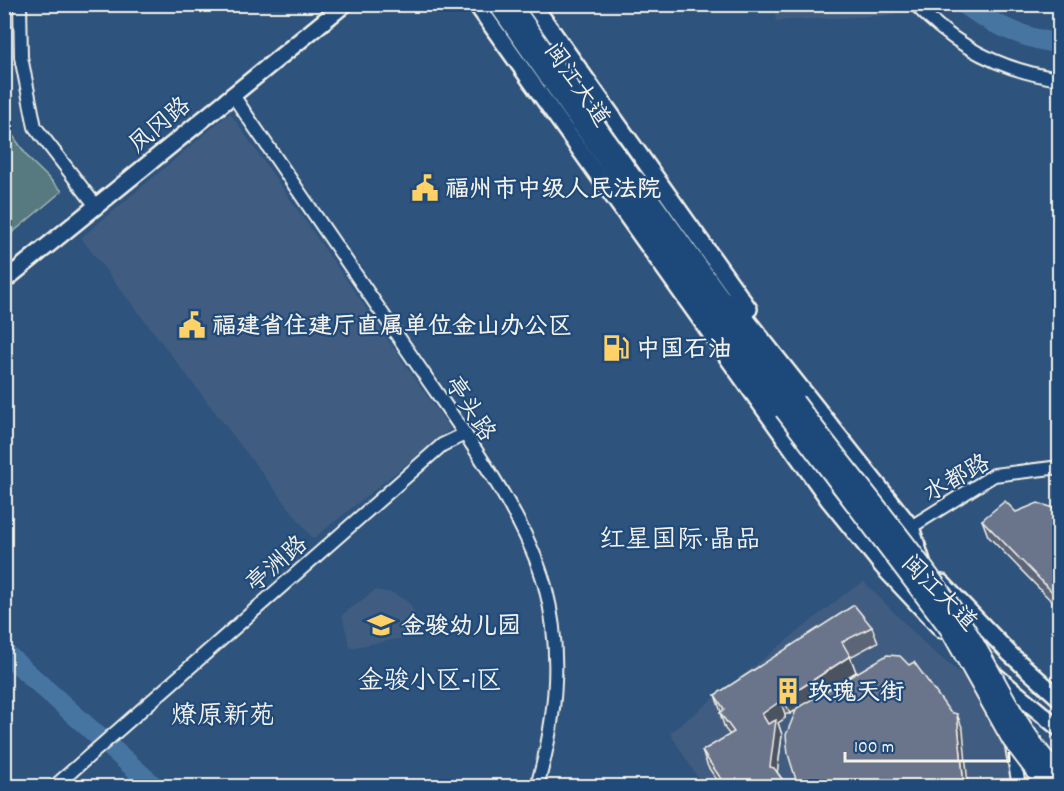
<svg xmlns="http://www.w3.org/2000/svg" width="1064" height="791" viewBox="0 0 1064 791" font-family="Dekko,'LXGW WenKai TC',sans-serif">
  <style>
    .built { fill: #405d81 }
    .green { fill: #567a7f; stroke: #a5b6b4; stroke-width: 1.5 }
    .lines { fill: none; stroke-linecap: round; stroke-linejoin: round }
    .river { stroke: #4774a2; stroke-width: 20 }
    .minor-casing { stroke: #f4f1e8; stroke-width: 16 }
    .major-casing { stroke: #f4f1e8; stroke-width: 20 }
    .highway-casing { stroke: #f4f1e8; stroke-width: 22 }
    .minor { stroke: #1f4a7a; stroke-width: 12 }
    .major { stroke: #1f4a7a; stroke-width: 15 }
    .highway { stroke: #1f4a7a; stroke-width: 18 }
    .highway-bridge-casing { stroke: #f4f1e8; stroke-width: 22; stroke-linecap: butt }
    .highway-bridge { stroke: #1f4a7a; stroke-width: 18 }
    .wall { fill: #5c6578; stroke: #f4f1e8; stroke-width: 1.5 }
    .shaded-wall { fill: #4b5261; stroke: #f4f1e8; stroke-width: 1.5 }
    .building { fill: #6b758b; stroke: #f4f1e8; stroke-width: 1.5 }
    .labels { text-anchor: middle; stroke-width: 4.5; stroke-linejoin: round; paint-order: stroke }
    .street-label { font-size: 24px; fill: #f4f1e8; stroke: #1f4a7a }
    .poi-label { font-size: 24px; font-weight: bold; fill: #f4f1e8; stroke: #1f4a7a; text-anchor: start }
    .neighbourhood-label { font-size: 26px; fill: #f4f1e8; stroke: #1f4a7a }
  </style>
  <rect width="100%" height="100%" fill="#2e537d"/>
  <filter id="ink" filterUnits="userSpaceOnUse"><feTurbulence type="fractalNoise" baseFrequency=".0167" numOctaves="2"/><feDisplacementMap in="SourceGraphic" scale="12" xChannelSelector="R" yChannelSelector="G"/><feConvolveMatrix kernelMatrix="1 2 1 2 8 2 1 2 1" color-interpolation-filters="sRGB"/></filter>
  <g filter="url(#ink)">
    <g class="built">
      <polygon points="774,5 890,5 896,15 776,21"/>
      <polygon points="230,113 450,429 313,539 81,238"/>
      <polygon points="864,582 930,649 975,685 1005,748 1011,786 703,786 670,733 850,590"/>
      <polygon points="375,590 393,593 409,603 414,612 419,635 350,648 342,615"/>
    </g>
    <polygon class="green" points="5,5 9,130 30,160 62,191 5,239"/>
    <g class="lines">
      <g class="river">
        <path d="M964,4C993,26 1024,38 1060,44"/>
        <polyline points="4,652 154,786"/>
      </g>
      <defs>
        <g id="minor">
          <polyline points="20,4 21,57 35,127 96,206"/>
          <path d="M915,4C954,46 1003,71 1060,79"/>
          <path d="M232,94C295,186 358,278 421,370C463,431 525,515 545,586C563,653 556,721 537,786"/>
          <polyline points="911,527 994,475 1060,467"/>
          <polyline points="1011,742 1019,786"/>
          <polyline points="55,786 442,445 465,434"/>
        </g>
        <g id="major">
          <polyline points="476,4 828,499 883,567 942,630"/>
          <polyline points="496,4 630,196"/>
          <polyline points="513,4 642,189"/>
          <polyline points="533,4 749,309"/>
          <polyline points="4,281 345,4"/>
          <polyline points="732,301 911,527 922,561"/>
          <polyline points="942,583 1010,654 1060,699"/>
          <polyline points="995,675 1060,729"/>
        </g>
        <g id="highway">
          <polyline points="636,180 795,402"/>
          <polyline points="625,188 784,410"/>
        </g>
      </defs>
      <use href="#minor" class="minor-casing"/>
      <use href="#major" class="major-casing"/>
      <use href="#highway" class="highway-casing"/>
      <use href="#minor" class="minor"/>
      <use href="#major" class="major"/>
      <use href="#highway" class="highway"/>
      <defs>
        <g id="highway-bridge">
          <path d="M795,402C850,476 911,545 961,622C994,672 1017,733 1060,776"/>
          <polyline points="784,410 949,628 1012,740 1047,786"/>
        </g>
      </defs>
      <use href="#highway-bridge" class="highway-bridge-casing"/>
      <use href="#highway-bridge" class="highway-bridge"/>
    </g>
    <g class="wall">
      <polygon points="1016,512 1059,514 1059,609 988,536 982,520"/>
      <polygon points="872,627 878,642 850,657 856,672 826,691 963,730 796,710 790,714 785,714 785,718 778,723 782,735 777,772 787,786 721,786 708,767 702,751 730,735 725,729 720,713 721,712 715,695"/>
    </g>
    <g class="shaded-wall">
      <polygon points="1059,536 1059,564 1054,548"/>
      <polygon points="850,656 856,672 790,714 784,699"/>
      <polygon points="780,699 785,714 785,718 778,723 782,735 776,782 770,767 767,729 762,714"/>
      <polygon points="957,714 963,730 968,786 964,786"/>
    </g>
    <g class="building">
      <polygon points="1005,501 1016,512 1038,503 1054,508 1059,514 1059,536 1054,548 1059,554 1059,599 982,520"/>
      <polygon points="854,605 872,627 842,642 850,656 784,699 780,699 779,702 762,714 768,724 776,720 770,767 774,768 787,786 726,786 702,751 734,732 720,713 724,709 715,695"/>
      <polygon points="887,655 900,656 909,665 914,662 950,712 957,714 964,786 798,786 788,754 786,735 797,708"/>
    </g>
  </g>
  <defs>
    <symbol id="civic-bare" viewBox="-9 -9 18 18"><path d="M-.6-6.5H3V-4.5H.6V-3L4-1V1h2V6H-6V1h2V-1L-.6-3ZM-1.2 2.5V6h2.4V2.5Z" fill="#ffd166" stroke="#1f4a7a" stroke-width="2.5" paint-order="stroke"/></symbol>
    <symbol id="fuel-bare" viewBox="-9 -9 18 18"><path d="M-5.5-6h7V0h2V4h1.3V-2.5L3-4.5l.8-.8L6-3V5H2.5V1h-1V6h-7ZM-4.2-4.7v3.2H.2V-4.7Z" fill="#ffd166" stroke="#1f4a7a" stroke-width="2.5" paint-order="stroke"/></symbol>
    <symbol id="school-bare" viewBox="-9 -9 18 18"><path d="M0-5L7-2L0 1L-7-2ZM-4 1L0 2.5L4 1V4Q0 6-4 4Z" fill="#ffd166" stroke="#1f4a7a" stroke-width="2.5" paint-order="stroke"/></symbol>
    <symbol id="building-bare" viewBox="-9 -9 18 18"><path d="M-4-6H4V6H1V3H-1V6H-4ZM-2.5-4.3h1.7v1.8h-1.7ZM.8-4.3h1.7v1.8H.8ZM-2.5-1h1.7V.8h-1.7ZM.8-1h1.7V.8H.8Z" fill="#ffd166" stroke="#1f4a7a" stroke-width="2.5" paint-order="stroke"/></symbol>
  </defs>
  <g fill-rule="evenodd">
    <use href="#civic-bare" x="406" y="169" width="38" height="38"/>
    <use href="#civic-bare" x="173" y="306" width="38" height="38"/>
    <use href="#fuel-bare" x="597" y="329" width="38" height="38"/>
    <use href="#school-bare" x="362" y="606" width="38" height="38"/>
    <use href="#building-bare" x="769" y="672" width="38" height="38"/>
  </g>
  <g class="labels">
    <g class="street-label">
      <text transform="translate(578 84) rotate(55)" y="8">闽江大道</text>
      <text transform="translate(159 124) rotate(-40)" y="8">凤冈路</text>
      <text transform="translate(471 408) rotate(57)" y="8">亭头路</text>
      <text transform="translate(956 477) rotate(-29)" y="8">水都路</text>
      <text transform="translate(276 563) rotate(-41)" y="8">亭洲路</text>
      <text transform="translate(940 592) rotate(45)" y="8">闽江大道</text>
    </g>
    <g class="poi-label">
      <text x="445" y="196">福州市中级人民法院</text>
      <text x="212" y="333">福建省住建厅直属单位金山办公区</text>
      <text x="636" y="356">中国石油</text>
      <text x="401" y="633">金骏幼儿园</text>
      <text x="808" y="699">玫瑰天街</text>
    </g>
    <g class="neighbourhood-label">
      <text x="680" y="547">红星国际·晶品</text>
      <text x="430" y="688">金骏小区-1区</text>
      <text x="223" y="723">燎原新苑</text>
    </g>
  </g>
  <rect width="1064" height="791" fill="none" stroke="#1f4a7a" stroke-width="24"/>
  <rect x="12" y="12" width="1040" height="767" fill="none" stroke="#f4f1e8" stroke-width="2" filter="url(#ink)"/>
  <path d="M845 752v9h164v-9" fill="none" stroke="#f4f1e8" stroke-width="3"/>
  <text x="854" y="752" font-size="18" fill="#f4f1e8" stroke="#1f4a7a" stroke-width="4.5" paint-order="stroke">100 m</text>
</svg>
